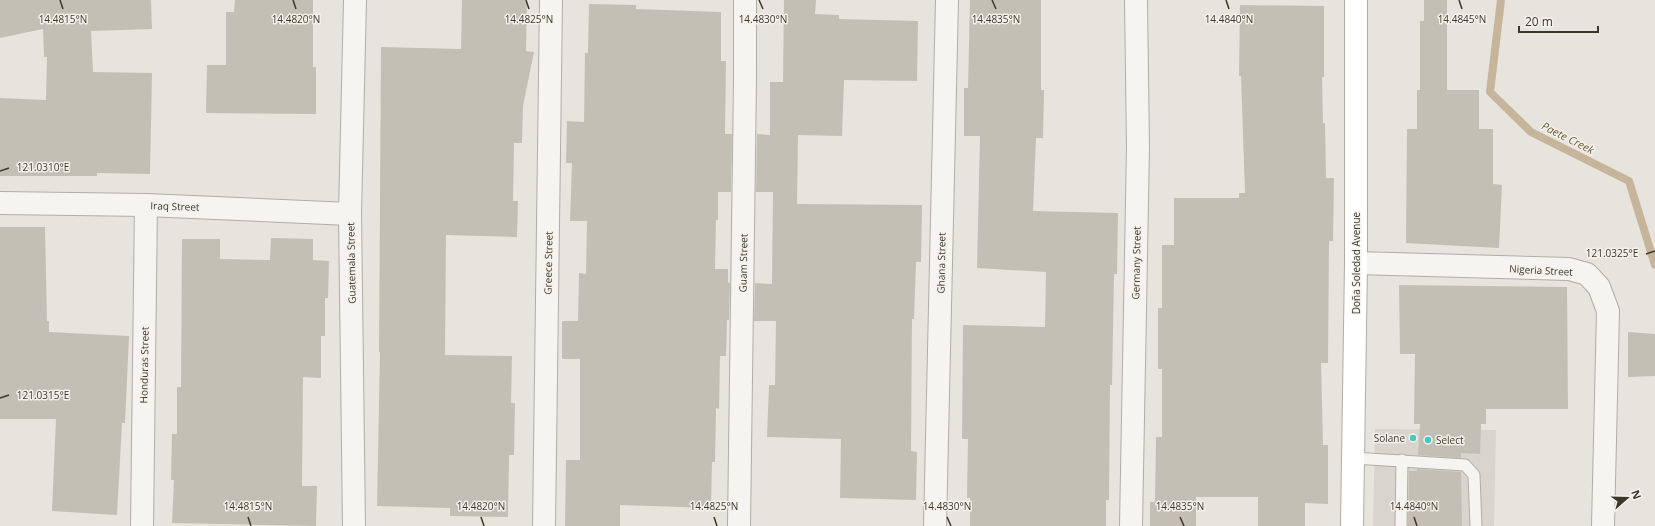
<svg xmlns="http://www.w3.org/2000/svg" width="1655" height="526" viewBox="0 0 1655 526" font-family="'Open Sans',sans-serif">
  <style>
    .built { fill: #d9d4cc }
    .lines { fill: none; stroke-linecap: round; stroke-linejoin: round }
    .stream { stroke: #c6b59a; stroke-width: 8 }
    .building { fill: #c3bfb5 }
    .service-casing { stroke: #b1ada4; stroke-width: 13 }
    .minor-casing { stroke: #b1ada4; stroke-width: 24 }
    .secondary-casing { stroke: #b1ada4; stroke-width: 24 }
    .service { stroke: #f5f4f0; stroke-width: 11 }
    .minor { stroke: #f5f4f0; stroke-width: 22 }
    .secondary { stroke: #fff; stroke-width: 22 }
    .ticks { fill: none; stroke: #3d3728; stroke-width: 1.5 }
    .poi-dot { fill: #47c8c2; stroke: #f4f2ed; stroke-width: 1.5 }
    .labels { text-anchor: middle; stroke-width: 3; stroke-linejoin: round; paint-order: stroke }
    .street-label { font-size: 10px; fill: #3d3728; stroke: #f4f2ed }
    .poi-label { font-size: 10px; fill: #3d3728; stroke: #f4f2ed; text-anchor: end }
    .water-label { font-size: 11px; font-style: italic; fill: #6f5b34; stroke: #f4f2ed }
    .ticks-label { font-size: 10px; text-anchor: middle; fill: #3d3728; stroke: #f4f2ed; stroke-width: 3; stroke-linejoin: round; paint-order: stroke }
  </style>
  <rect width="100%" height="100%" fill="#e7e4de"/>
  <polygon class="built" points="1375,429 1496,430 1494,526 1373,526"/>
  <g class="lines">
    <polyline class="stream" points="1501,0 1490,92 1531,132 1629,181 1655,265"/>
  </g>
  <g class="building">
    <polygon points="0,0 151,0 152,29 91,31 93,72 152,73 150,174 97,173 97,176 0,176 0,98 46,100 47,57 44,57 43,29 0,38"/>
    <polygon points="235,0 313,0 313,67 316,67 316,114 206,113 207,65 226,65 226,12 234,12"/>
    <polygon points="462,0 527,0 526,51 534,52 523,106 522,143 514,143 513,201 518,201 517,237 446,235 445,355 512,356 511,403 515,403 514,455 509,455 508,517 450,516 450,508 377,506 380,352 379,352 381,47 461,49"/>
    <polygon points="784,0 816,0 815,14 839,15 839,19 918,21 917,81 844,80 842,136 798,135 797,204 922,205 921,262 916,262 914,319 912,319 911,451 917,452 916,500 840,498 841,439 767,437 769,385 775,385 776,321 754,321 755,283 772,284 773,192 756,192 757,134 770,135 770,82 783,82"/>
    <polygon points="970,0 1041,0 1041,90 1044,90 1043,138 1036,138 1033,211 1118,213 1117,274 1114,274 1112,385 1110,385 1109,500 1106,500 1106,526 970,526 970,498 967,498 968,439 962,439 963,325 1045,327 1046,272 977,268 980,136 964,136 964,88 968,88"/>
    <polygon points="1424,0 1447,0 1447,90 1479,90 1479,129 1493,129 1493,184 1502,185 1499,248 1406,243 1407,129 1417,129 1417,90 1420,90 1420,21 1424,21"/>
    <polygon points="589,4 636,5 636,9 721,12 721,61 726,61 725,134 732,134 731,192 718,192 718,220 716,220 715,269 728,269 728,282 730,283 729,320 727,320 726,356 720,356 719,409 716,408 715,462 712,462 711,508 620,505 620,526 565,526 566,460 580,460 580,359 562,359 562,321 578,321 579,273 586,274 587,221 570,221 572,163 566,163 567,121 584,122 585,53 588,53"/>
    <polygon points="1240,5 1324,6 1324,77 1322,77 1323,123 1325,123 1326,178 1334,178 1333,241 1329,241 1328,363 1321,363 1323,445 1328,445 1328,504 1305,503 1305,526 1258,526 1258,497 1196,497 1196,526 1150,526 1150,502 1155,502 1156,437 1162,437 1162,369 1158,369 1158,308 1162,308 1162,245 1174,245 1174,198 1239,198 1239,193 1245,193 1241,76 1239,76"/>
    <polygon points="0,227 45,227 47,321 49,321 49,332 129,336 125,423 122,423 117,515 52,511 56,419 0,419"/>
    <polygon points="271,238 313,239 313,260 329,261 328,298 325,298 325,336 321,336 321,378 303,377 302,486 317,486 316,526 172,523 174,480 171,480 172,434 177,434 177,387 181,387 182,239 220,239 220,259 270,260"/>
    <polygon points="1399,285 1567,287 1568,409 1486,409 1486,424 1481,424 1480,454 1461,453 1461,458 1418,455 1420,424 1414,424 1415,354 1400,354"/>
    <polygon points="1628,332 1655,334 1655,376 1628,377"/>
    <polygon points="1417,469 1461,472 1462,526 1408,526 1409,471 1417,471"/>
  </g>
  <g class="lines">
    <defs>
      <g id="service">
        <polyline points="1353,458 1465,465 1474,475 1476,526"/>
        <polyline points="1401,526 1402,460"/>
      </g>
      <g id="minor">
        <polyline points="0,203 146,205 350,214"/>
        <polyline points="1356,263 1569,269 1587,274 1599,287 1608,311 1603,526"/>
        <polyline points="142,526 146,205"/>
        <polyline points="354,526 350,214 355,0"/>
        <polyline points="544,526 551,0"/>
        <polyline points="739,526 745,80 745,0"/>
        <polyline points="935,526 947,0"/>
        <polyline points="1131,526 1138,147 1136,0"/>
      </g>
      <polyline id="secondary" points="1352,526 1356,263 1356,0"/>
    </defs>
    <use href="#service" class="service-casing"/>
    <use href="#minor" class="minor-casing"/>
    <use href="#secondary" class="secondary-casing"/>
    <use href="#service" class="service"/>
    <use href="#minor" class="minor"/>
    <use href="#secondary" class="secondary"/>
  </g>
  <path class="ticks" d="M60,0L63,9M293,0L296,9M526,0L529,9M759,0L763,9M992,0L996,9M1226,0L1229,9M1459,0L1462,9M0,171L9,168M1646,254L1655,251M0,398L9,395M248,517L251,526M481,517L484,526M714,517L717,526M947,517L951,526M1180,517L1184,526M1414,517L1417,526"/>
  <g class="poi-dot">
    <circle cx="1413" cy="438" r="4"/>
    <circle cx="1428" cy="440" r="4"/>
  </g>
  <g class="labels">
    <g class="street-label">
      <text transform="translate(175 206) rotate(2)" y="4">Iraq Street</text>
      <text transform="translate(351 263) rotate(-91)" y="4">Guatemala Street</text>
      <text transform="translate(548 263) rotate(-89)" y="4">Greece Street</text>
      <text transform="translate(743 263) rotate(-89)" y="4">Guam Street</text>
      <text transform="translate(941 263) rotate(-89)" y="4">Ghana Street</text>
      <text transform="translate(1136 263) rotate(-89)" y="4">Germany Street</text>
      <text transform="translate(1356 263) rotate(-90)" y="4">Doña Soledad Avenue</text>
      <text transform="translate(1541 270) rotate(3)" y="4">Nigeria Street</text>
      <text transform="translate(144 365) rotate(-89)" y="4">Honduras Street</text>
    </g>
    <g class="poi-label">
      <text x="1405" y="442">Solane</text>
      <text x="1436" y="444" text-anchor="start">Select</text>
    </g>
    <g class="water-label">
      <text transform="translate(1568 138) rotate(27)" y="4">Paete Creek</text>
    </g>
  </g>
  <g class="ticks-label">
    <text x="63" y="23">14.4815°N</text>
    <text x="296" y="23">14.4820°N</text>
    <text x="529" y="23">14.4825°N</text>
    <text x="763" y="23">14.4830°N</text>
    <text x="996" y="23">14.4835°N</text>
    <text x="1229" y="23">14.4840°N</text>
    <text x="1462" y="23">14.4845°N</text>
    <text x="43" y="171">121.0310°E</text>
    <text x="1612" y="257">121.0325°E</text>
    <text x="43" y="399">121.0315°E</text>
    <text x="248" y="510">14.4815°N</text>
    <text x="481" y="510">14.4820°N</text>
    <text x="714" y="510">14.4825°N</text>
    <text x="947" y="510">14.4830°N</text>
    <text x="1180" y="510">14.4835°N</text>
    <text x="1414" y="510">14.4840°N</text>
  </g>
  <g transform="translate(1627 498) rotate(70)" stroke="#f4f2ed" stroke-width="3" paint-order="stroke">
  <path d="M0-3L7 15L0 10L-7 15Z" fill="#3d3728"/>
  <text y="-6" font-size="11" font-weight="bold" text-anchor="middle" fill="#3d3728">N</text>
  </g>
  <path d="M1519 26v6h79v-6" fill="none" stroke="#3d3728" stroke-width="2"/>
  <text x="1525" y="26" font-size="12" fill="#3d3728" stroke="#f4f2ed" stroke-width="3" paint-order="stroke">20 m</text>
</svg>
